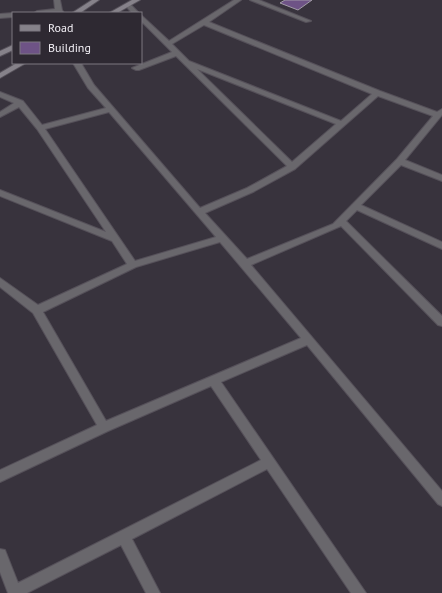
<svg xmlns="http://www.w3.org/2000/svg" width="442" height="593" viewBox="0 0 442 593" font-family="'PT Sans',sans-serif">
  <style>
    .building { fill: #6e5386; stroke: #a29ca7 }
    .lines { fill: none; stroke-linecap: round; stroke-linejoin: round }
    .street-casing { stroke: #56515a; stroke-width: 2 }
    .secondary-casing { stroke: #56515a; stroke-width: 2 }
    .street { fill: #69676c; fill-rule: evenodd }
    .secondary { fill: #86828a; fill-rule: evenodd }
  </style>
  <rect width="100%" height="100%" fill="#38333d"/>
  <polygon class="building" points="285,0 312,0 298,10 280,3"/>
  <g class="lines">
    <defs>
      <g id="street">
        <polygon points="54,0 60,0 62,10 64,13 34,13 37,11 55,9"/>
        <path d="M234,0H241L209,22L380,91L437,112L442,109V115L405,160L442,175V181L401,165L361,205L442,242V249L357,210L346,221L442,316V326L438,325L341,226L251,265L442,491V506L438,504L307,345L221,382L366,593H351L267,469L132,539L160,593H146L121,545L27,593H8L0,572V549L5,550L18,583L261,460L211,386L108,431L0,482V470L97,425L33,313L0,287V278L38,305L127,264L112,241L0,196V190L106,232L37,129L19,107L0,117V112L14,103L0,97V92L23,101L42,125L106,108L88,88L73,63H81L94,85L200,208L247,188L287,166L176,56L139,70H136L132,68L172,52L141,21V15L169,41ZM204,25L372,94L341,121L189,61L172,44ZM197,69L336,124L292,162ZM378,96L433,116L397,159L333,224L247,259L205,213L253,192L295,169ZM109,112L216,237L135,261L45,129ZM220,242L301,338L106,421L43,312L136,267Z"/>
        <polygon points="250,0 259,0 311,21 306,22"/>
        <polygon points="126,4 130,4 139,13 132,13 126,6"/>
        <polygon points="13,13 13,17 0,18 0,14"/>
      </g>
      <g id="secondary">
        <polygon points="92,0 99,0 80,13 72,13"/>
        <polygon points="132,0 140,0 117,13 109,13"/>
        <polygon points="13,45 13,50 0,56 0,51"/>
        <polygon points="17,63 26,63 0,78 0,73"/>
      </g>
    </defs>
    <use href="#street" class="street-casing"/>
    <use href="#secondary" class="secondary-casing"/>
    <use href="#street" class="street"/>
    <use href="#secondary" class="secondary"/>
  </g>
  <rect x="12" y="12" width="130" height="52" fill="#2e2932" stroke="#7c7880"/>
  <rect x="20" y="25" width="20" height="6" fill="#86828a" stroke="#7c7880"/>
  <text x="48" y="32" font-size="12" fill="#f1eef4">Road</text>
  <rect x="20" y="42" width="20" height="12" fill="#6e5386" stroke="#7c7880"/>
  <text x="48" y="52" font-size="12" fill="#f1eef4">Building</text>
</svg>
